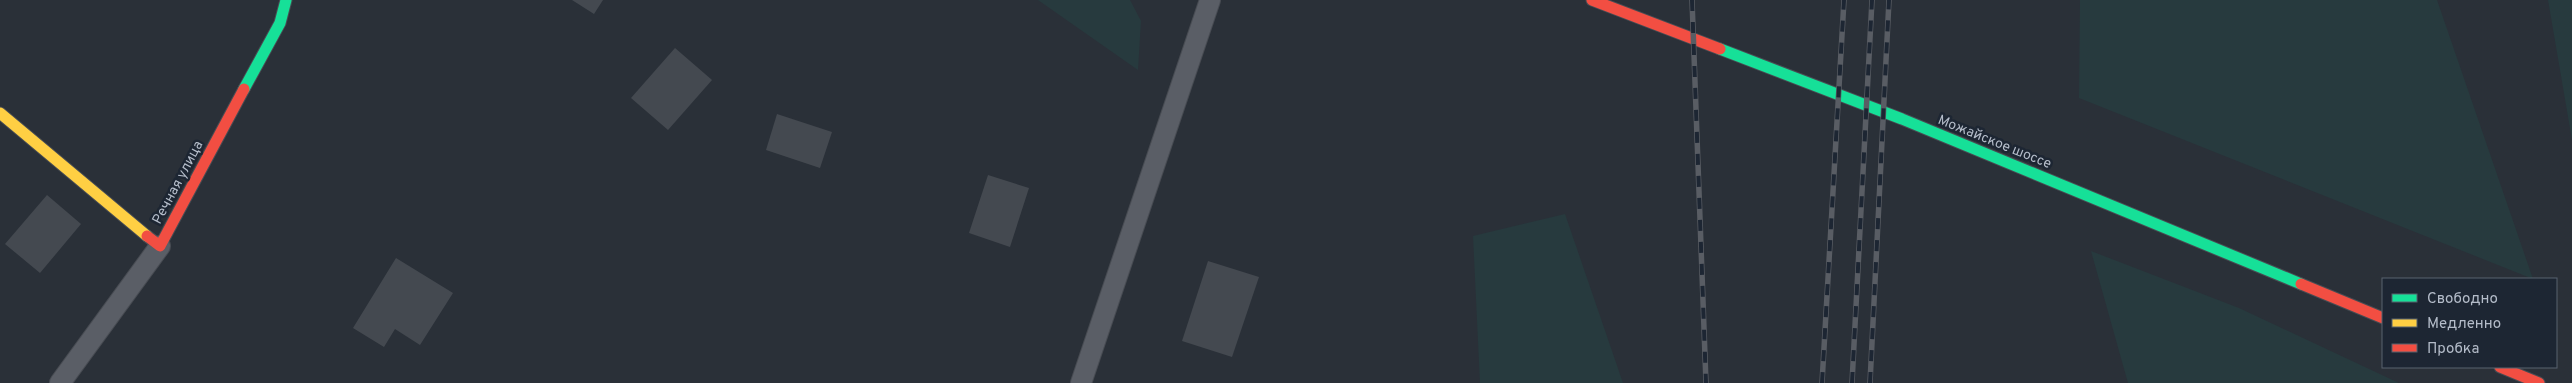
<svg xmlns="http://www.w3.org/2000/svg" width="2572" height="383" viewBox="0 0 2572 383" font-family="Overpass,sans-serif">
  <style>
    .green { fill: #273a3e }
    .building { fill: #444950 }
    .lines { fill: none; stroke-linecap: round; stroke-linejoin: round }
    .lane-casing { stroke: #484c53; stroke-width: 22 }
    .fast-casing { stroke: #484c53; stroke-width: 13 }
    .slow-casing { stroke: #484c53; stroke-width: 13 }
    .jam-casing { stroke: #484c53; stroke-width: 13 }
    .lane { stroke: #5a5e66; stroke-width: 20 }
    .fast { stroke: #16e098; stroke-width: 11 }
    .slow { stroke: #ffcf43; stroke-width: 11 }
    .jam { stroke: #f24e42; stroke-width: 11 }
    .rail-casing { stroke: #595d64; stroke-width: 5.5 }
    .rail { stroke: #1d2633; stroke-width: 4; stroke-dasharray: 11; stroke-linecap: butt }
    .labels { text-anchor: middle; stroke-width: 5; stroke-linejoin: round; paint-order: stroke }
    .street-label { font-size: 14px; fill: #b4bcc9; stroke: #1d2633 }
  </style>
  <rect width="100%" height="100%" fill="#2a3038"/>
  <g class="green">
    <polygon points="1038,0 1130,0 1141,21 1138,70"/>
    <polygon points="2080,0 2437,0 2533,279 2079,98"/>
    <polygon points="2548,0 2572,0 2572,140"/>
    <polygon points="1565,214 1623,383 1480,383 1473,236"/>
    <polygon points="2091,251 2239,308 2399,383 2128,383"/>
  </g>
  <g class="building">
    <polygon points="572,0 603,0 594,14"/>
    <polygon points="675,48 712,80 668,130 631,98"/>
    <polygon points="777,114 832,132 820,168 766,150"/>
    <polygon points="988,175 1029,188 1010,247 969,233"/>
    <polygon points="47,195 81,224 40,273 5,244"/>
    <polygon points="396,258 453,293 420,345 395,329 384,347 353,328"/>
    <polygon points="1208,261 1259,277 1232,357 1182,341"/>
  </g>
  <g class="lines">
    <defs>
      <g id="lane">
        <polyline points="60,383 160,246"/>
        <polyline points="1081,383 1210,0"/>
      </g>
      <g id="fast">
        <polyline points="1720,49 1902,119 2301,284"/>
        <polyline points="244,89 280,23 286,0"/>
      </g>
      <polyline id="slow" points="0,113 147,236"/>
      <g id="jam">
        <polyline points="1592,0 1720,49"/>
        <polyline points="147,236 160,246 244,89"/>
        <polyline points="2301,284 2383,318"/>
        <polyline points="2500,367 2539,383"/>
      </g>
    </defs>
    <use href="#lane" class="lane-casing"/>
    <use href="#fast" class="fast-casing"/>
    <use href="#slow" class="slow-casing"/>
    <use href="#jam" class="jam-casing"/>
    <use href="#lane" class="lane"/>
    <use href="#fast" class="fast"/>
    <use href="#slow" class="slow"/>
    <use href="#jam" class="jam"/>
    <defs>
      <g id="rail">
        <polyline points="1692,0 1706,383"/>
        <polyline points="1822,383 1844,0"/>
        <polyline points="1852,383 1872,0"/>
        <polyline points="1870,383 1889,0"/>
      </g>
    </defs>
    <use href="#rail" class="rail-casing"/>
    <use href="#rail" class="rail"/>
  </g>
  <g class="labels">
    <g class="street-label">
      <text transform="translate(1995 141) rotate(22)" y="5">Можайское шоссе</text>
      <text transform="translate(177 182) rotate(-62)" y="5">Речная улица</text>
    </g>
  </g>
  <rect x="2382" y="278" width="175" height="90" fill="#1d2633" stroke="#59626f"/>
  <rect x="2392" y="294" width="25" height="8" fill="#16e098" stroke="#59626f"/>
  <text x="2427" y="303" font-size="15" fill="#b4bcc9">Свободно</text>
  <rect x="2392" y="319" width="25" height="8" fill="#ffcf43" stroke="#59626f"/>
  <text x="2427" y="328" font-size="15" fill="#b4bcc9">Медленно</text>
  <rect x="2392" y="344" width="25" height="8" fill="#f24e42" stroke="#59626f"/>
  <text x="2427" y="353" font-size="15" fill="#b4bcc9">Пробка</text>
</svg>
